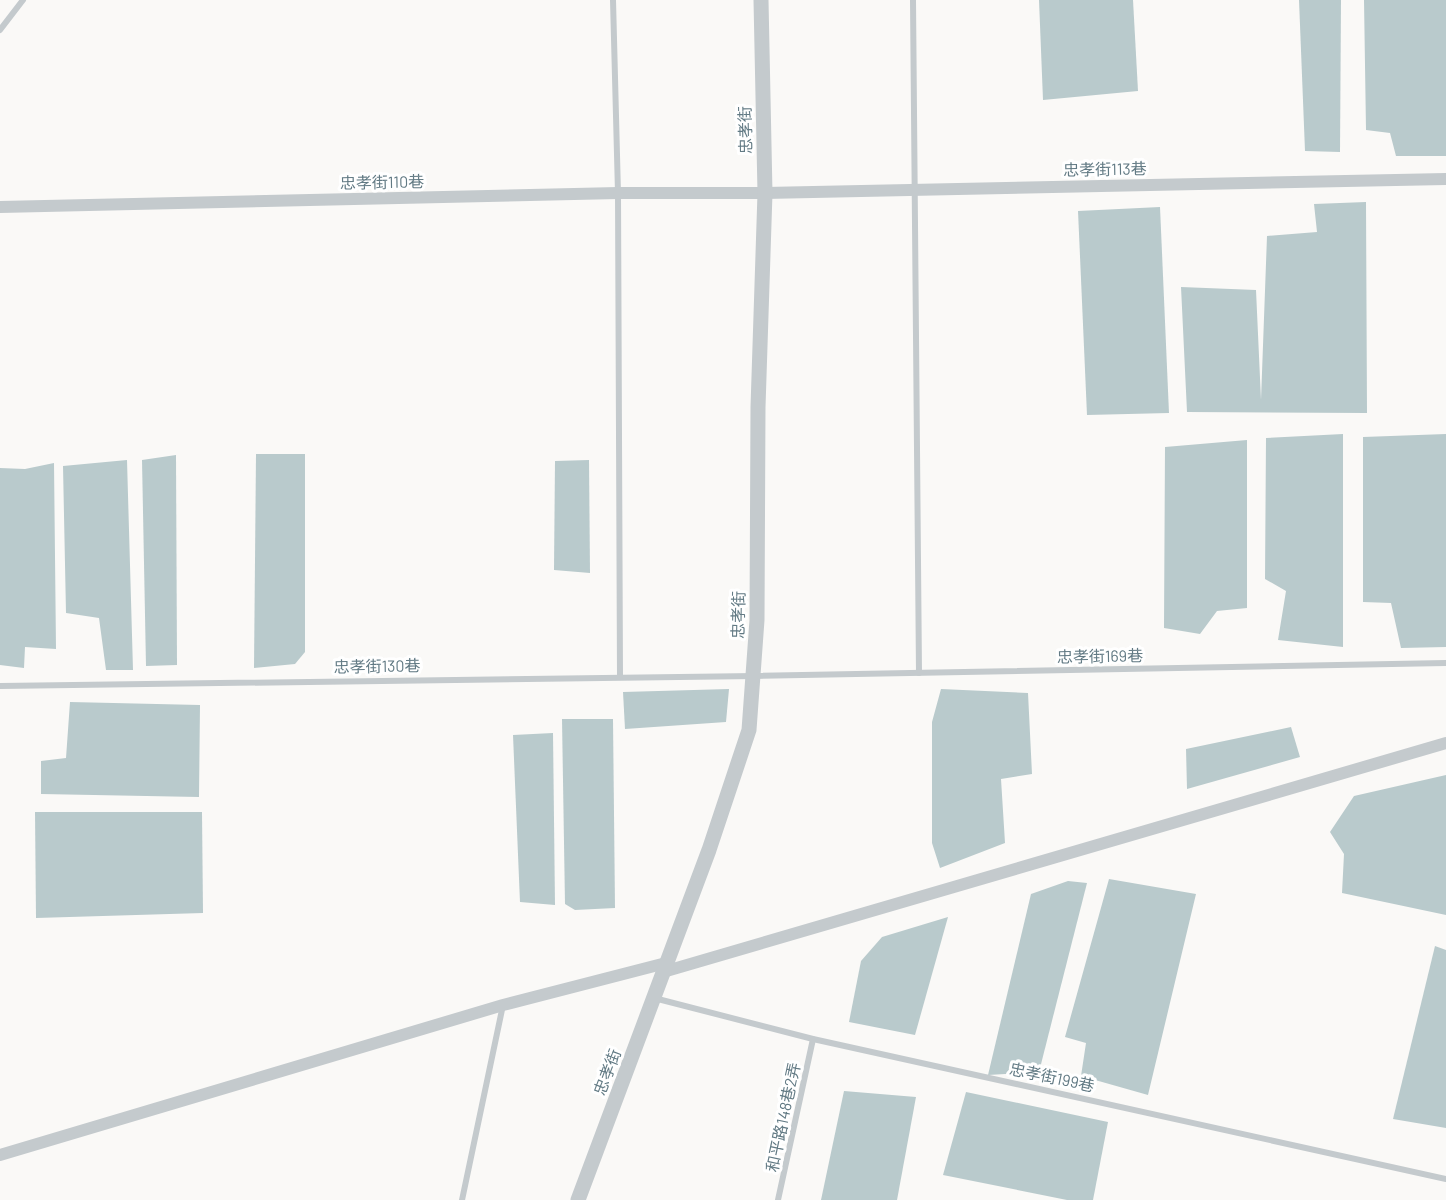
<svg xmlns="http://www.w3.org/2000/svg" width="1446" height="1200" viewBox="0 0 1446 1200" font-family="Barlow,'Noto Sans TC',sans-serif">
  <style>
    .water { fill: #b9cacc }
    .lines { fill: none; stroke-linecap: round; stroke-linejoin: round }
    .service { stroke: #c4cacd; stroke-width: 6 }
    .minor { stroke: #c4cacd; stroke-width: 12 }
    .tertiary { stroke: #c4cacd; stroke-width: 15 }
    .labels { text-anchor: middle; stroke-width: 6; stroke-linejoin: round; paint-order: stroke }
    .street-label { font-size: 16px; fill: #627a84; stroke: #fff }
  </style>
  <rect width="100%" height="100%" fill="#faf9f7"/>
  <g class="water">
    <polygon points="1039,0 1133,0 1138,91 1043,100"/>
    <polygon points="1299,0 1341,0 1340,152 1305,151"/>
    <polygon points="1364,0 1446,0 1446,156 1396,156 1390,133 1366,130"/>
    <polygon points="1366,202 1367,413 1187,412 1181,287 1256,290 1261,400 1267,236 1317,232 1314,204"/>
    <polygon points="1160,207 1169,413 1087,415 1078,211"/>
    <polygon points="1343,434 1343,647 1278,640 1286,591 1265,579 1266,438"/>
    <polygon points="1446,434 1446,647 1401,648 1391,603 1363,602 1363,437"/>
    <polygon points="1247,440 1247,608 1217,611 1200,634 1164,628 1165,447"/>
    <polygon points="256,454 305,454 305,652 295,664 254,668"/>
    <polygon points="176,455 177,665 146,666 142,460"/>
    <polygon points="127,460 133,670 106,670 99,618 66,613 63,466"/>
    <polygon points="589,460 590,573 554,570 555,461"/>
    <polygon points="54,463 56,649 25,647 24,668 0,665 0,468 25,469"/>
    <polygon points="729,689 726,722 625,729 623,692"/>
    <polygon points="941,689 1028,693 1032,774 1001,779 1005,843 940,868 932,843 932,722"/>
    <polygon points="70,702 200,705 199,797 41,794 41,761 66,758"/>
    <polygon points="562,719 613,719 615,908 575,910 565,904"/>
    <polygon points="1291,727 1300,757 1187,789 1186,749"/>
    <polygon points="553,733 555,905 520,902 513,735"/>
    <polygon points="1446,775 1446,915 1342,893 1344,854 1330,832 1354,796"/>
    <polygon points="35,812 202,812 203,913 36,918"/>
    <polygon points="1109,879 1196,894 1148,1095 1081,1076 1086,1043 1065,1037"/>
    <polygon points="1068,881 1087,883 1039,1072 988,1075 1031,894"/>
    <polygon points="948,917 915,1035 849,1022 861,961 882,937"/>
    <polygon points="1435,946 1446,950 1446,1128 1393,1119"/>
    <polygon points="844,1091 916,1097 897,1200 821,1200"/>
    <polygon points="966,1092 1108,1122 1093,1200 1067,1200 943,1175"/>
  </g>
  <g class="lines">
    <g class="service">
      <polyline points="613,0 618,193 620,676"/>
      <polyline points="913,0 919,673"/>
      <polyline points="0,30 23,0"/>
      <polyline points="0,686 755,676 1446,663"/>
      <polyline points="654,998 813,1039 1446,1179"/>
      <polyline points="462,1200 503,1005"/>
      <polyline points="778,1200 813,1039"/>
    </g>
    <g class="minor">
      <polyline points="0,207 618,193 765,193 1446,179"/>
      <polyline points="663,972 1446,743"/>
      <polyline points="0,1155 503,1005 666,963"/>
    </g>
    <polyline class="tertiary" points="578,1200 709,850 749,730 757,620 758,407 765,193 761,0"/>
  </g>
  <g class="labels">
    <g class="street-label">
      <text transform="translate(745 130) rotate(-91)" y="6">忠孝街</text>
      <text transform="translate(1105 169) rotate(-1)" y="6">忠孝街113巷</text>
      <text transform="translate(382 182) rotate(-1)" y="6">忠孝街110巷</text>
      <text transform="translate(738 615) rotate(-89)" y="6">忠孝街</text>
      <text transform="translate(1100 656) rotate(-1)" y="6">忠孝街169巷</text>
      <text transform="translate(377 666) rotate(-1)" y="6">忠孝街130巷</text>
      <text transform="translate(607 1072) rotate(-69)" y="6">忠孝街</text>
      <text transform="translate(1052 1077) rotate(12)" y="6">忠孝街199巷</text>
      <text transform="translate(783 1117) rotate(-78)" y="6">和平路148巷2弄</text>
    </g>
  </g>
</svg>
